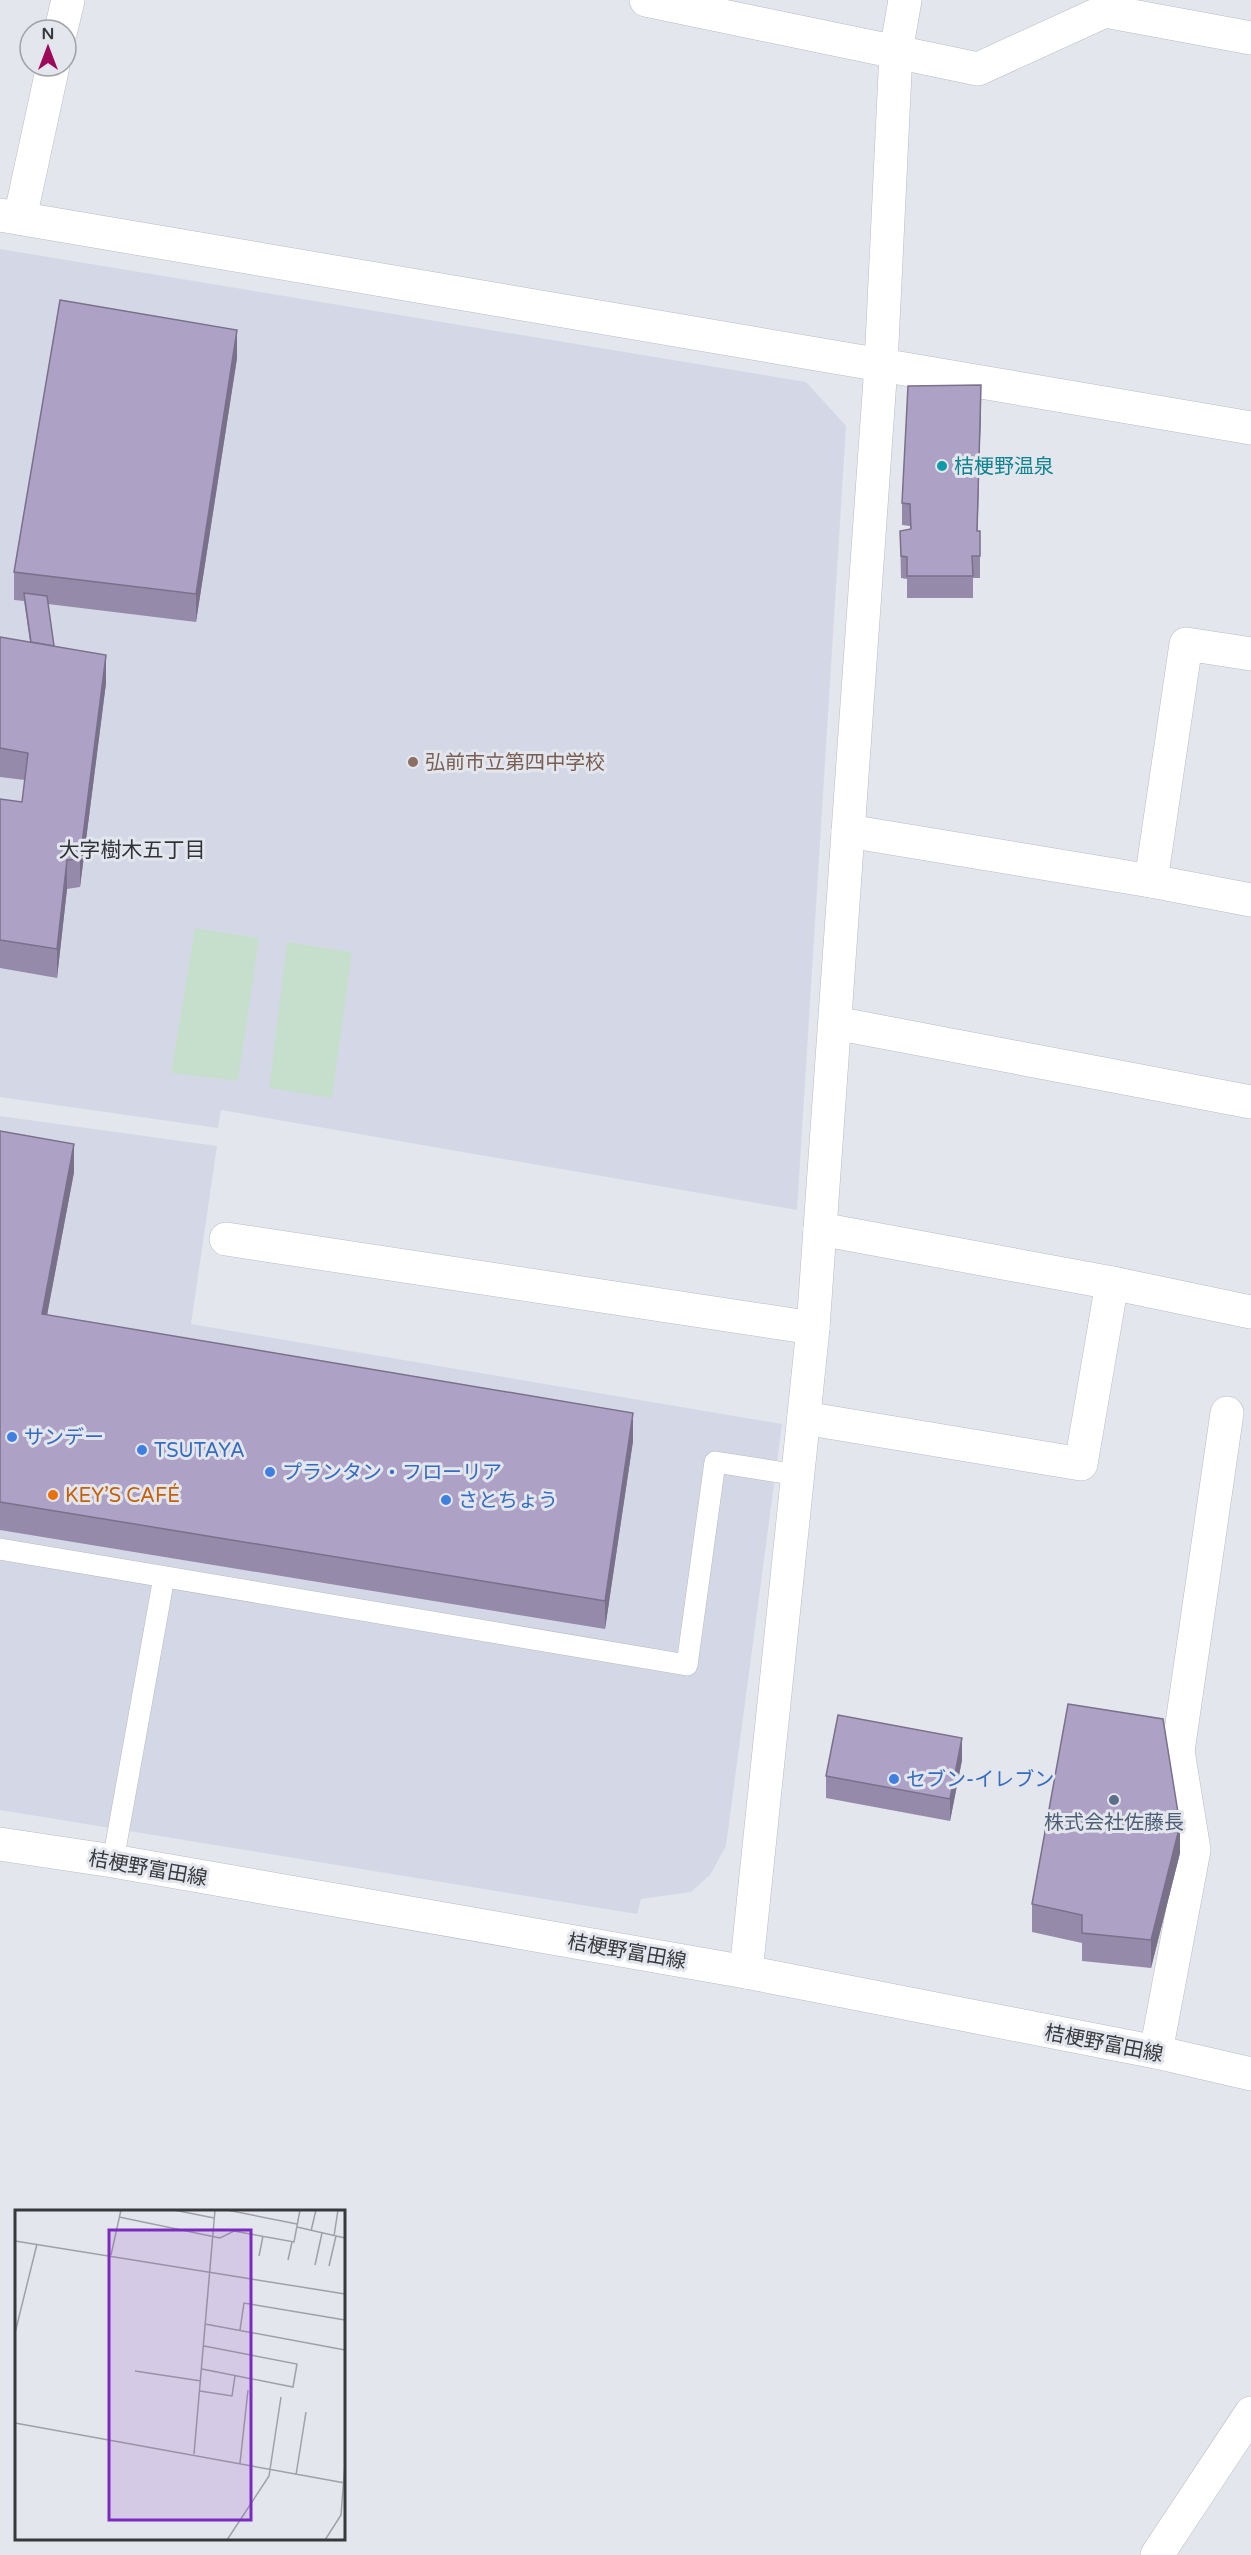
<svg xmlns="http://www.w3.org/2000/svg" width="1251" height="2555" viewBox="0 0 1251 2555" font-family="'Varela Round','Noto Sans JP',sans-serif">
  <style>
    .built { fill: #d4d8e6 }
    .park { fill: #c6decc }
    .lines { fill: none; stroke-linecap: round; stroke-linejoin: round }
    .service-casing { stroke: #b9bbc2; stroke-width: 22 }
    .minor-casing { stroke: #b9bbc2; stroke-width: 34 }
    .tertiary-casing { stroke: #b9bbc2; stroke-width: 34 }
    .secondary-casing { stroke: #b9bbc2; stroke-width: 34 }
    .service { stroke: #fff; stroke-width: 21 }
    .minor { stroke: #fff; stroke-width: 33 }
    .tertiary { stroke: #fff; stroke-width: 33 }
    .secondary { stroke: #fff; stroke-width: 33 }
    .wall { fill: #958aa9 }
    .shaded-wall { fill: #79718a }
    .building { fill: #ada1c5; stroke: #79718a; stroke-width: 1.5 }
    .culture-dot { fill: #0f9aa8; stroke: #e4e6ed; stroke-width: 2 }
    .education-dot { fill: #8d6e63; stroke: #e4e6ed; stroke-width: 2 }
    .shop-dot { fill: #3f7fe0; stroke: #e4e6ed; stroke-width: 2 }
    .food-dot { fill: #e8710a; stroke: #e4e6ed; stroke-width: 2 }
    .service-dot { fill: #5c6f8a; stroke: #e4e6ed; stroke-width: 2 }
    .labels { text-anchor: middle; stroke-width: 6; stroke-linejoin: round; paint-order: stroke }
    .culture-label { font-size: 20px; fill: #0d838f; stroke: #e4e6ed; text-anchor: start }
    .education-label { font-size: 20px; fill: #785e54; stroke: #e4e6ed; text-anchor: start }
    .shop-label { font-size: 20px; fill: #366cbe; stroke: #e4e6ed; text-anchor: start }
    .food-label { font-size: 20px; fill: #c56008; stroke: #e4e6ed; text-anchor: start }
    .service-label { font-size: 20px; fill: #4e5e75; stroke: #e4e6ed }
    .street-label { font-size: 20px; fill: #38393c; stroke: #e4e6ed }
    .neighbourhood-label { font-size: 21px; fill: #313338; stroke: #e4e6ed }
    .inset-road { fill: none; stroke: #9fa1a6; stroke-width: 1.5 }
    .view { fill: #7b2cbf; fill-opacity: 0.15; stroke: #7b2cbf; stroke-width: 3 }
    .inset-edge { fill: none; stroke: #38393c; stroke-width: 3 }
  </style>
  <rect width="100%" height="100%" fill="#e4e6ed"/>
  <g class="built">
    <polygon points="0,249 806,382 846,426 797,1210 221,1110 218,1128 0,1097"/>
    <polygon points="0,1116 217,1146 191,1324 782,1424 726,1846 710,1875 691,1892 641,1899 637,1914 0,1810"/>
  </g>
  <g class="park">
    <polygon points="195,928 259,938 238,1081 171,1073"/>
    <polygon points="287,942 352,952 332,1098 269,1088"/>
  </g>
  <g class="lines">
    <defs>
      <g id="service">
        <polyline points="0,1549 687,1665 715,1462 798,1475"/>
        <polyline points="113,1861 164,1577"/>
      </g>
      <g id="minor">
        <polyline points="646,0 978,69 1105,11 1251,38"/>
        <polyline points="0,215 1251,428"/>
        <polyline points="848,831 1151,881 1251,900"/>
        <polyline points="1151,881 1186,644 1251,654"/>
        <polyline points="835,1023 1251,1102"/>
        <polyline points="820,1229 1112,1283 1251,1312"/>
        <polyline points="226,1239 813,1328"/>
        <polyline points="804,1418 1081,1464 1112,1283"/>
        <polyline points="746,1972 813,1328 881,365 896,52 905,0"/>
        <polyline points="1156,2052 1194,1850 1178,1751 1227,1413"/>
      </g>
      <g id="tertiary">
        <polyline points="61,30 68,0"/>
        <polyline points="20,218 53,66"/>
        <polyline points="1157,2555 1251,2413"/>
      </g>
      <polyline id="secondary" points="0,1844 113,1861 746,1972 1156,2052 1251,2074"/>
    </defs>
    <use href="#service" class="service-casing"/>
    <use href="#minor" class="minor-casing"/>
    <use href="#tertiary" class="tertiary-casing"/>
    <use href="#secondary" class="secondary-casing"/>
    <use href="#service" class="service"/>
    <use href="#minor" class="minor"/>
    <use href="#tertiary" class="tertiary"/>
    <use href="#secondary" class="secondary"/>
  </g>
  <g class="wall">
    <polygon points="237,358 196,622 48,604 54,646 106,683 80,887 67,889 57,978 0,968 0,799 22,802 25,780 0,777 0,637 30,642 24,601 14,600 14,572"/>
    <polygon points="981,407 977,531 980,531 980,578 973,578 973,598 907,598 907,579 901,578 900,531 910,529 910,526 902,525 902,503"/>
    <polygon points="0,1131 74,1172 47,1315 633,1441 605,1629 0,1530"/>
    <polygon points="962,1760 950,1821 826,1798 826,1776"/>
    <polygon points="1180,1853 1151,1968 1082,1961 1082,1943 1032,1932 1032,1904"/>
  </g>
  <g class="shaded-wall">
    <polygon points="237,330 237,358 196,622 196,594"/>
    <polygon points="981,385 981,407 977,553 977,531"/>
    <polygon points="106,655 106,683 80,887 80,859"/>
    <polygon points="67,860 67,889 57,978 57,949"/>
    <polygon points="74,1144 74,1172 42,1342 42,1314"/>
    <polygon points="633,1413 633,1441 605,1629 605,1601"/>
    <polygon points="962,1738 962,1760 950,1821 950,1799"/>
    <polygon points="1180,1825 1180,1853 1151,1968 1151,1940"/>
  </g>
  <g class="building">
    <polygon points="60,300 237,330 196,594 14,572"/>
    <polygon points="981,385 977,531 980,531 980,556 972,556 973,576 907,576 907,557 901,556 900,531 911,529 910,504 902,503 908,386"/>
    <polygon points="24,593 47,596 54,646 31,642"/>
    <polygon points="0,637 106,655 80,859 67,860 57,949 0,940 0,799 22,802 28,753 0,748"/>
    <polygon points="0,1131 74,1144 42,1314 633,1413 605,1601 0,1502"/>
    <polygon points="1068,1704 1163,1719 1180,1825 1151,1940 1082,1933 1082,1915 1032,1904"/>
    <polygon points="838,1715 962,1738 950,1799 826,1776"/>
  </g>
  <circle class="culture-dot" cx="942" cy="466" r="6"/>
  <circle class="education-dot" cx="413" cy="762" r="6"/>
  <g class="shop-dot">
    <circle cx="12" cy="1437" r="6"/>
    <circle cx="142" cy="1450" r="6"/>
    <circle cx="270" cy="1472" r="6"/>
    <circle cx="446" cy="1500" r="6"/>
    <circle cx="894" cy="1779" r="6"/>
  </g>
  <circle class="food-dot" cx="53" cy="1495" r="6"/>
  <circle class="service-dot" cx="1114" cy="1800" r="6"/>
  <g class="labels">
    <g class="culture-label">
      <text x="954" y="473">桔梗野温泉</text>
    </g>
    <g class="education-label">
      <text x="425" y="769">弘前市立第四中学校</text>
    </g>
    <g class="shop-label">
      <text x="24" y="1444">サンデー</text>
      <text x="154" y="1457">TSUTAYA</text>
      <text x="282" y="1479">プランタン・フローリア</text>
      <text x="458" y="1507">さとちょう</text>
      <text x="906" y="1786">セブン-イレブン</text>
    </g>
    <g class="food-label">
      <text x="65" y="1502">KEY’S CAFÉ</text>
    </g>
    <g class="service-label">
      <text x="1114" y="1829">株式会社佐藤長</text>
    </g>
    <g class="street-label">
      <text transform="translate(148 1868) rotate(10)" y="7">桔梗野富田線</text>
      <text transform="translate(627 1951) rotate(10)" y="7">桔梗野富田線</text>
      <text transform="translate(1104 2043) rotate(11)" y="7">桔梗野富田線</text>
    </g>
    <g class="neighbourhood-label">
      <text x="132" y="857">大字樹木五丁目</text>
    </g>
  </g>
  <g transform="translate(15 2210)">
    <rect width="330" height="330" fill="#e4e6ed"/>
    <path class="inset-road" d="M159,0L199,8M212,0L282,14M104,7L205,28L219,21L279,32L285,0M282,17L330,28M296,21L301,0M319,26L323,0M0,31L330,84M96,45L106,0M244,46L248,26M273,50L277,32M300,55L307,23M314,56L321,26M190,114L330,140M225,120L229,93L330,110M0,123L22,34M187,159L278,177L282,154L189,136M120,161L186,171M185,181L217,186L220,166M0,213L330,273M179,244L200,0M225,253L233,180M281,265L291,202M212,330L254,266L266,187M310,330L326,305L330,254"/>
    <path class="view" d="M94,20H236V310H94Z"/>
    <rect width="330" height="330" class="inset-edge"/>
  </g>
  <g transform="translate(48 48)"><circle r="28" fill="#e4e6ed" stroke="#9fa1a6" stroke-width="1.5"/>
  <path d="M0-4.5L10 22L0 15L-10 22Z" fill="#9c0a59"/>
  <text y="-9" font-size="16" font-weight="bold" text-anchor="middle" fill="#38393c">N</text>
  </g>
</svg>
